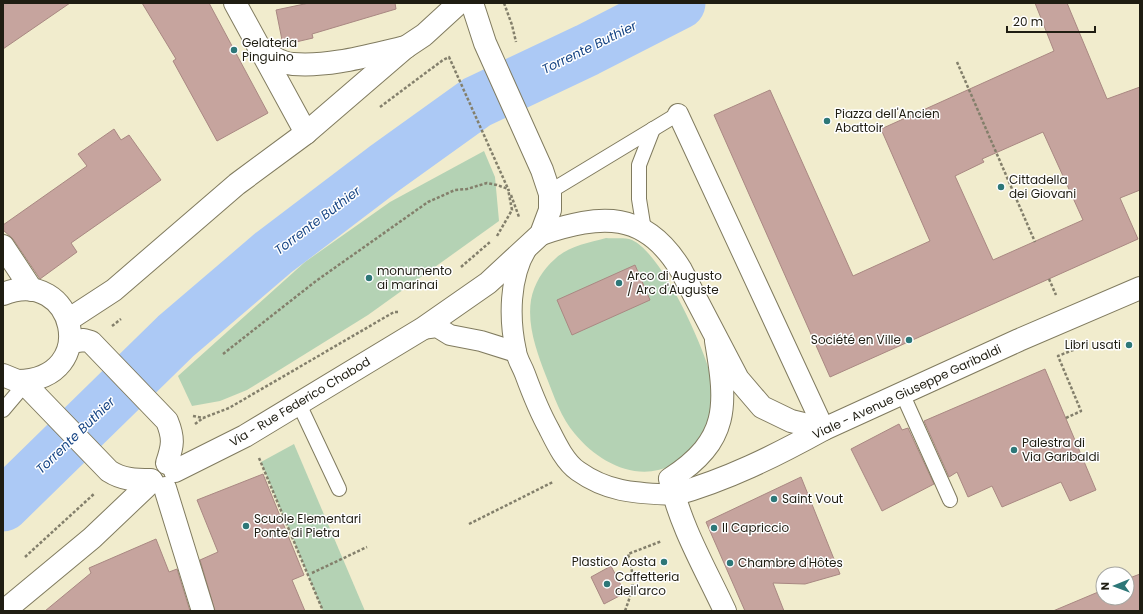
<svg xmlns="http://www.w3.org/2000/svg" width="1143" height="614" viewBox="0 0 1143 614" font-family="Poppins,sans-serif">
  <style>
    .green { fill: #b4d2b4 }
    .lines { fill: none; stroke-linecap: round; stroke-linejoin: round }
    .river { stroke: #acc9f5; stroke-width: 53 }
    .building { fill: #c6a49e; stroke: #a98882; fill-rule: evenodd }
    .service-casing { stroke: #807b5f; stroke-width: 16 }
    .pedestrian-casing { stroke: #807b5f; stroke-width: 22 }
    .minor-casing { stroke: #807b5f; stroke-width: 24 }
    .tertiary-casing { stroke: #807b5f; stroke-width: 24 }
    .path { stroke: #837f6b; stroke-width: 2.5; stroke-dasharray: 3 2; stroke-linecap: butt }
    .service { stroke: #fff; stroke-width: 14 }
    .pedestrian { stroke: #fff; stroke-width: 20 }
    .minor { stroke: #fff; stroke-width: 22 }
    .tertiary { stroke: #fff; stroke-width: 22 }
    .poi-dot { fill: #2d7778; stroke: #fff; stroke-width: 1.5 }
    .labels { text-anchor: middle; stroke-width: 3; stroke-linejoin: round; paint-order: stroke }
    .poi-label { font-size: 12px; fill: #1f1d12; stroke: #fff; text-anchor: start }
    .street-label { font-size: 12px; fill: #1f1d12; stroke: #fff }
    .water-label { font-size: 13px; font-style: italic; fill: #174584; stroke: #fff }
  </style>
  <rect width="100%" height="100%" fill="#f1eccd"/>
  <g class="green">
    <polygon points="484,151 495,177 499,221 368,315 247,390 220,401 192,406 178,376 305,262 390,202"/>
    <path d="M606,238C613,239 625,237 632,240C662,254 701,341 710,373C715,390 713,408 707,424C702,439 687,458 672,465C637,483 598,462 575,434C561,418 554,396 546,376C537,352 527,326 531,300C534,284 543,269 555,259C568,246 588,243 606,238Z"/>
    <polygon points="294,444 365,611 323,611 261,462"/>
  </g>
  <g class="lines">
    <polyline class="river" points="3,505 176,336 273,253 385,168 477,102 587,50 679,3"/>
  </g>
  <g class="building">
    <polygon points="3,3 70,3 3,49"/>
    <polygon points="142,3 209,3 268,113 217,141 173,61 176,59"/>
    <polygon points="309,3 395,3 396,9 312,34 313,38 283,45 276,10"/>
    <path d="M1035,3H1067L1107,99L1140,87V190L1120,198L1138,239L830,377L714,115L770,90L853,276L930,241L881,129L1054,51ZM1043,132L1083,220L993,260L955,176L984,162L982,159Z"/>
    <polygon points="114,129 121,140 129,135 161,180 71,243 77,252 40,279 13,239 3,230 3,225 87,166 78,154"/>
    <polygon points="635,265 650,300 572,335 557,300"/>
    <polygon points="1045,369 1096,490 1070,501 1061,482 1002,507 992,486 968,497 957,472 949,477 924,421"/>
    <polygon points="899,424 902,430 908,428 934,484 882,511 851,449"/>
    <polygon points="263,474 304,575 292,580 305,611 215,611 200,560 218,552 197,500"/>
    <polygon points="801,477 840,574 805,584 773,583 784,611 745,611 706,522"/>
    <polygon points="156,539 169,572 177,569 190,611 45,611 91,573 89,568"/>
    <polygon points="611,566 625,593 604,604 591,577"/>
    <polygon points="1140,574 1140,611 1053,611 1103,590 1103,598 1127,598 1127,579"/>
  </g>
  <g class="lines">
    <defs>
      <g id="service">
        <polyline points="550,194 554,189 678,114"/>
        <polyline points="644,230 639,199 639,165 653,129"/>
        <polyline points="902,393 950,500"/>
        <polyline points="298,402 339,489"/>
        <polyline points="3,410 25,384"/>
      </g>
      <g id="pedestrian">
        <polyline points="678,114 824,429"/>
        <path d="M527,248C509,277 509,319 516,351C517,359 522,366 525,374C532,393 539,411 549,429C556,443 565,462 578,471C609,493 637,493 673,495"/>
        <polyline points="422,329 437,327 450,335 481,341 516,352"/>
      </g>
      <g id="minor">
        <polyline points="235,3 306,133"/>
        <path d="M258,46C268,54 279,63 293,64C331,67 370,55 406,47"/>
        <polyline points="3,246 32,290"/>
        <path d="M716,341C727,406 730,440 670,479C680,526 705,568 725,611"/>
        <polyline points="165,488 203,611"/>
        <path d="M673,495C727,480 775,456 824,429"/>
      </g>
      <g id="tertiary">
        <path d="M541,234C601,214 645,210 681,270L738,379L762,407L791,421L824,429L1019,340L1140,288"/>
        <path d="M3,294C75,265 102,379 18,381"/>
        <polyline points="68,320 114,290 237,184 306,133 406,47 424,35 459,3"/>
        <path d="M70,342L84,340L91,342L167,421C174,438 173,445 167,463"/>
        <path d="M3,375L25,384L109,471C123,480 136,480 151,480"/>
        <polyline points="175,471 245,436 422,329 488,283 541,234 550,210 550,194 542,170 485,43 472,3"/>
        <polyline points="4,611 92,538 152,481"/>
      </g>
    </defs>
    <use href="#service" class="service-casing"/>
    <use href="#pedestrian" class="pedestrian-casing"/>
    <use href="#minor" class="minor-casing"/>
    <use href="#tertiary" class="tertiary-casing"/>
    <g class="path">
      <polyline points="504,3 512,25 516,42"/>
      <polyline points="957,62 1035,242"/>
      <polyline points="380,107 443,60 449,57 509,191"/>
      <polyline points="511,195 519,217"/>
      <polyline points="497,236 512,210 508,189"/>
      <polyline points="461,267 490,242"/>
      <polyline points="1049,279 1056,295"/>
      <polyline points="112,326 121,319"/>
      <polyline points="223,354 316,281 428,202 455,190 467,189 487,183 497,185 508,189"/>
      <polyline points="193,416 203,418 229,408 394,312 398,312"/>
      <polyline points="1066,418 1081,411 1058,356 1078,348 1076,344"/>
      <polyline points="195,424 203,418"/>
      <polyline points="259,458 323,611"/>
      <polyline points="469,524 553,482"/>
      <polyline points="25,557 95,493"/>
      <polyline points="312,573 367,547"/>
      <path d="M625,611C634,586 635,580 628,554L662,541"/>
    </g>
    <use href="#service" class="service"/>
    <use href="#pedestrian" class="pedestrian"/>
    <use href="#minor" class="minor"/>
    <use href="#tertiary" class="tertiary"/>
  </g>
  <g class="poi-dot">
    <circle cx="234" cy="50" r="4"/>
    <circle cx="827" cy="121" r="4"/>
    <circle cx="1001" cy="187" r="4"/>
    <circle cx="369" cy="278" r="4"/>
    <circle cx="619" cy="283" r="4"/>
    <circle cx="909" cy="340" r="4"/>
    <circle cx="1129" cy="345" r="4"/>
    <circle cx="1014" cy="450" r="4"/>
    <circle cx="774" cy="499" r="4"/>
    <circle cx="246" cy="526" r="4"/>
    <circle cx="714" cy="528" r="4"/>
    <circle cx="664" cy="562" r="4"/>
    <circle cx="730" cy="563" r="4"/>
    <circle cx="607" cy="584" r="4"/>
  </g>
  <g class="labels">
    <g class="poi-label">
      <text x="242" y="47">Gelateria<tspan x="242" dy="14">Pinguino</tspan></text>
      <text x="835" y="118">Piazza dell'Ancien<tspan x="835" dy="14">Abattoir</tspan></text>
      <text x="1009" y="184">Cittadella<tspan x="1009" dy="14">dei Giovani</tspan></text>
      <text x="377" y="275">monumento<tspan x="377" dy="14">ai marinai</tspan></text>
      <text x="627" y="280">Arco di Augusto<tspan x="627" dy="14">/ Arc d'Auguste</tspan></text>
      <text x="901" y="344" text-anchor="end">Société en Ville</text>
      <text x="1121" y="349" text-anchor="end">Libri usati</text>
      <text x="1022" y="447">Palestra di<tspan x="1022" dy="14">Via Garibaldi</tspan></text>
      <text x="782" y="503">Saint Vout</text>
      <text x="254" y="523">Scuole Elementari<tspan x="254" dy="14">Ponte di Pietra</tspan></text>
      <text x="722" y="532">Il Capriccio</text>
      <text x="656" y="566" text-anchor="end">Plastico Aosta</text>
      <text x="738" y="567">Chambre d'Hôtes</text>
      <text x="615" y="581">Caffetteria<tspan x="615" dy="14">dell'arco</tspan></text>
    </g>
    <g class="street-label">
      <text transform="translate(907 392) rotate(-25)" y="4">Viale - Avenue Giuseppe Garibaldi</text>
      <text transform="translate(300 402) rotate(-31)" y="4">Via - Rue Federico Chabod</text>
    </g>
    <g class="water-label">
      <text transform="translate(589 47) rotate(-26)" y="5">Torrente Buthier</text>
      <text transform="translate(317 220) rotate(-37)" y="5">Torrente Buthier</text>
      <text transform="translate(75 435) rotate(-44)" y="5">Torrente Buthier</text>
    </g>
  </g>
  <rect width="1143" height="614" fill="none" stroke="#1f1d12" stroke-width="8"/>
  <g transform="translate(1115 586) rotate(269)"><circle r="19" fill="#ffffff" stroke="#a5a5a0"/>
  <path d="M0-3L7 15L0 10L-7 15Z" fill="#2d7778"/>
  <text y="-6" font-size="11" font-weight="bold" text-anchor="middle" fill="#1f1d12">N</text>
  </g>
  <path d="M1007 26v6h88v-6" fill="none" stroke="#1f1d12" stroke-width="2"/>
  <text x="1013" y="26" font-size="12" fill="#1f1d12" stroke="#ffffff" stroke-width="3" paint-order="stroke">20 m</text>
</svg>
